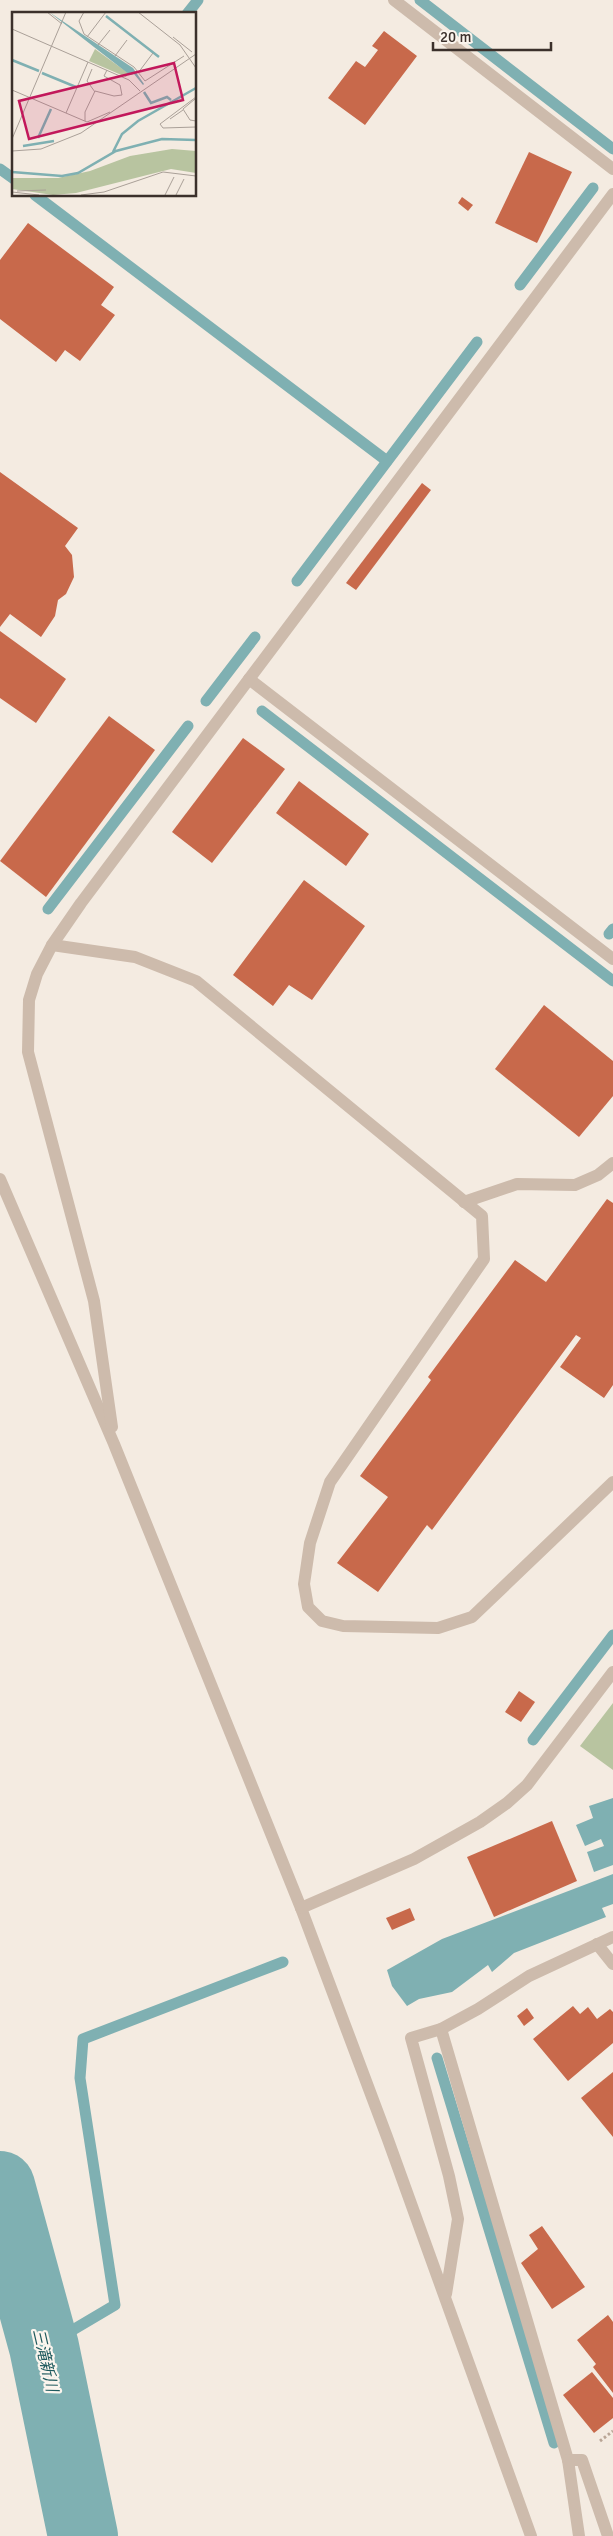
<svg xmlns="http://www.w3.org/2000/svg" width="613" height="2536" viewBox="0 0 613 2536" font-family="Signika,'Noto Sans JP',sans-serif">
  <style>
    .green { fill: #b8c4a0 }
    .water { fill: #7fb0b2 }
    .lines { fill: none; stroke-linecap: round; stroke-linejoin: round }
    .stream { stroke: #7fb0b2; stroke-width: 11 }
    .river { stroke: #7fb0b2; stroke-width: 70 }
    .building { fill: #c8694b }
    .path { stroke: #b9a596; stroke-width: 3; stroke-dasharray: 2.5 2.5; stroke-linecap: butt }
    .minor { stroke: #cdbbac; stroke-width: 12 }
    .labels { text-anchor: middle; stroke-width: 4.5; stroke-linejoin: round; paint-order: stroke }
    .water-label { font-size: 16px; font-style: italic; fill: #1f5a5e; stroke: #fbf5ee }
    .inset-river { fill: none; stroke: #7fb0b2; stroke-width: 2.5 }
    .inset-road { fill: none; stroke: #aaa098; stroke-width: 1 }
    .view { fill: #c2185b; fill-opacity: 0.15; stroke: #c2185b; stroke-width: 2.5 }
    .inset-edge { fill: none; stroke: #3b302b; stroke-width: 2.5 }
  </style>
  <rect width="100%" height="100%" fill="#f4ebe1"/>
  <polygon class="green" points="613,1703 613,1770 580,1746"/>
  <g class="water">
    <polygon points="613,1798 613,1865 594,1872 587,1852 604,1846 601,1839 585,1846 576,1825 593,1818 589,1806"/>
    <polygon points="613,1874 613,1904 602,1908 606,1917 514,1953 492,1972 488,1965 452,1992 419,1999 407,2006 392,1986 387,1970 442,1939"/>
  </g>
  <g class="lines">
    <g class="stream">
      <polyline points="420,0 613,149"/>
      <polyline points="187,14 198,0"/>
      <polyline points="0,169 14,179"/>
      <polyline points="35,195 387,461"/>
      <polyline points="520,285 593,188"/>
      <polyline points="297,581 477,342"/>
      <polyline points="206,701 255,637"/>
      <polyline points="262,711 613,981"/>
      <polyline points="48,909 188,726"/>
      <polyline points="609,934 613,929"/>
      <polyline points="533,1740 613,1635"/>
      <polyline points="437,2058 554,2443"/>
      <polyline points="44,2347 115,2305 80,2078 83,2039 283,1962"/>
    </g>
    <polyline class="river" points="0,2186 44,2347 83,2536"/>
  </g>
  <g class="building">
    <polygon points="384,31 417,56 365,125 328,98 356,61 365,67 378,50 372,46"/>
    <polygon points="529,152 572,172 537,243 495,223"/>
    <polygon points="462,197 473,205 468,211 458,203"/>
    <polygon points="28,223 114,287 101,305 115,315 80,361 65,350 56,362 0,319 0,260"/>
    <polygon points="0,472 78,528 65,546 72,555 74,577 66,594 58,600 55,616 41,637 10,614 0,627"/>
    <polygon points="422,483 431,490 356,590 346,583"/>
    <polygon points="0,631 66,679 36,723 0,698"/>
    <polygon points="109,716 155,750 46,897 0,861"/>
    <polygon points="243,738 285,769 212,863 172,832"/>
    <polygon points="299,781 369,834 346,866 276,813"/>
    <polygon points="304,880 365,926 312,1000 289,985 273,1006 233,975"/>
    <polygon points="544,1005 613,1061 613,1096 579,1137 495,1069"/>
    <polygon points="607,1199 613,1203 613,1385 604,1398 560,1367 581,1338 576,1335 432,1530 427,1525 378,1592 337,1563 388,1497 360,1476 431,1380 428,1377 515,1260 546,1282"/>
    <polygon points="519,1691 535,1702 521,1722 505,1712"/>
    <polygon points="552,1821 577,1881 494,1917 467,1857"/>
    <polygon points="410,1908 415,1920 392,1930 386,1918"/>
    <polygon points="573,2006 580,2014 588,2007 597,2019 610,2009 613,2012 613,2043 568,2081 533,2039"/>
    <polygon points="527,2008 534,2018 524,2026 517,2016"/>
    <polygon points="613,2072 613,2137 581,2098"/>
    <polygon points="542,2226 585,2287 552,2309 521,2263 538,2249 529,2235"/>
    <polygon points="608,2315 613,2322 613,2393 593,2367 596,2364 577,2340"/>
    <polygon points="592,2372 613,2398 613,2418 594,2433 563,2395"/>
  </g>
  <g class="lines">
    <polyline class="path" points="600,2441 613,2431"/>
    <g class="minor">
      <polyline points="394,0 613,169"/>
      <polyline points="249,679 613,959"/>
      <polyline points="52,945 135,957 196,981 482,1216 484,1259 330,1482 310,1543 304,1584 308,1607 322,1621 343,1626 438,1628 472,1617 613,1482"/>
      <polyline points="0,1179 114,1444 301,1908 387,2137 531,2536"/>
      <polyline points="464,1202 517,1184 575,1185 598,1175 613,1163"/>
      <polyline points="112,1427 94,1301 28,1052 29,1000 37,974 52,945 81,903 613,194"/>
      <polyline points="301,1908 414,1859 480,1822 507,1803 527,1785 613,1672"/>
      <polyline points="597,1944 613,1964"/>
      <polyline points="441,2029 568,2460 582,2460 608,2536"/>
      <polyline points="446,2294 458,2219 449,2176 411,2038 441,2029 478,2009 529,1976 613,1937"/>
      <polyline points="568,2460 579,2536"/>
    </g>
  </g>
  <g class="labels">
    <g class="water-label">
      <text transform="translate(46 2360) rotate(77)" y="6">三滝新川</text>
    </g>
  </g>
  <g transform="translate(12 12)">
    <rect width="184" height="184" fill="#f4ebe1"/>
    <path d="M83,37L116,61L114,65L77,49ZM160,137L184,139V161L159,157L64,181L41,183L0,177V166H46L78,159L118,144Z" fill="#b8c4a0"/>
    <path d="M37,0L121,56L132,72L131,73L122,62L118,63Z" fill="#7fb0b2"/>
    <path class="inset-river" d="M94,4L147,45M0,48L27,59M30,61L64,75M132,80L139,91L155,85L159,88M26,126L39,97M11,134L42,129M101,140L110,122L126,109L184,76M0,160L50,164L66,161L104,139L150,127L184,128"/>
    <path class="inset-road" d="M35,0L50,12M72,0L67,9L72,22L122,55L133,69M126,0L168,33L184,56M0,17L117,68L128,79M75,25L94,0M161,25L180,40M86,33L98,18M103,44L115,28M80,57L75,69L83,80M126,61L141,41M133,69L172,44M0,78L75,110L98,100M184,85L148,112L151,116L184,115M183,87L171,97L178,108L184,109M54,101L76,50M158,107L171,98M73,109V100L83,79L102,84L110,83L108,73L92,64L95,58M0,127L54,0M0,139L29,137L69,121L184,42M5,179L34,178M0,180L27,183M69,183L92,180L151,160L184,164M153,183L162,165M164,183L172,167"/>
    <path class="view" d="M162,51L171,88L17,127L7,89Z"/>
    <rect width="184" height="184" class="inset-edge"/>
  </g>
  <path d="M433 42v8h118v-8" fill="none" stroke="#3b302b" stroke-width="2.5"/>
  <text x="440" y="42" font-size="15" fill="#3b302b" stroke="#fbf5ee" stroke-width="4" paint-order="stroke">20 m</text>
</svg>
